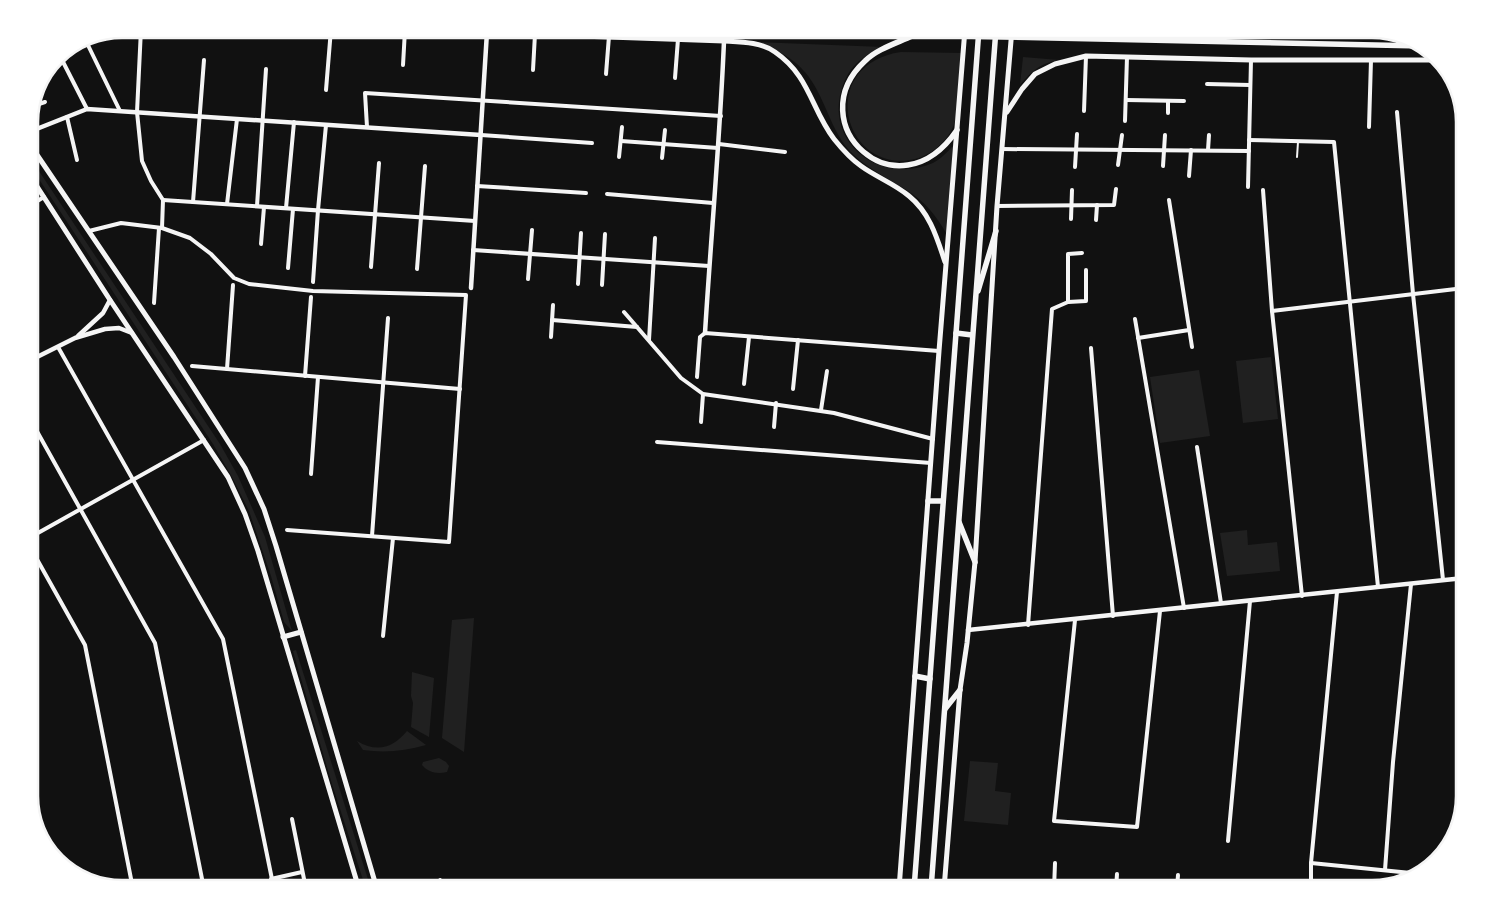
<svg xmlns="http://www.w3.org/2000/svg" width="1493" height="918" viewBox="0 0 1493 918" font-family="'Noto Sans',sans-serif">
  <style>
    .green { fill: #202020 }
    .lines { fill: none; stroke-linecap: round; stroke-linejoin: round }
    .service { stroke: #f5f5f5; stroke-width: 2 }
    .minor { stroke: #f5f5f5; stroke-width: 4 }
    .tertiary { stroke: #f5f5f5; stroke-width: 4.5 }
    .secondary { stroke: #f5f5f5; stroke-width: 5 }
    .primary { stroke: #f5f5f5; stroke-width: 5.5 }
    .trunk { stroke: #f5f5f5; stroke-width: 5.5 }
    .rim { fill: none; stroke: #f5f5f5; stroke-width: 2.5 }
  </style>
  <rect width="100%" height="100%" fill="#111"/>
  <g class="green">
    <polygon points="792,29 868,29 939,32"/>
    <polygon points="1049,32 1187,34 1383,32 1408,39 1049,35"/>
    <path d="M758,42L883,47C876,50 869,53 863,58C853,65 847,74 843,85C822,142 880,186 933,163C941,159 947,152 953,146L946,233C937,217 926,203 911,193C890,179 865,168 848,149C838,137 832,123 826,109C810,71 797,58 758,42Z"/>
    <path d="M901,52L962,53C960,74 961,111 952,129C945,143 931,155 915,159C844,176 814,65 901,52Z"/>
    <path d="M1023,57L1059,60C1039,64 1033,70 1020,85Z"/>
    <polygon points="29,156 220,444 238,476 265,537 292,631 284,622 271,576 249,511 232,477 213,444 29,164"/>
    <polygon points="1271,357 1278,419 1243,423 1236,361"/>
    <polygon points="1199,370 1210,436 1160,443 1150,377"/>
    <polygon points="1247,530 1248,545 1277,542 1280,571 1227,576 1220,533"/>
    <polygon points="474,618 464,752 442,738 452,620"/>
    <polygon points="296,650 371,889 366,889 332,784 293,651"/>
    <polygon points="412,672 434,678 429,737 411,727 413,703 411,696"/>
    <path d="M407,731L426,745C405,751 385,753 363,750L357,741C377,753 393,748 407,731Z"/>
    <path d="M439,758L446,762L449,766L447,772C437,774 429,773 422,765L423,762Z"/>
    <polygon points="970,761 998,763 995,791 1011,793 1008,825 964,821"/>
  </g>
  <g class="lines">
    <polyline class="service" points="1297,157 1298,142"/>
    <g class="minor">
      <polyline points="141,29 137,112 142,161 151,181 163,200 162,228"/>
      <polyline points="84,37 120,111"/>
      <polyline points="59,54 87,109"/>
      <polyline points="403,65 405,30"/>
      <polyline points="533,70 535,34"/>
      <polyline points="606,74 609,36"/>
      <polyline points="675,78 678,39"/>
      <polyline points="1207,84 1250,85"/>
      <polyline points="326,90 331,29"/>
      <polyline points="1126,100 1184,101"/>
      <polyline points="33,106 45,102"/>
      <polyline points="1084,111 1086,56"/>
      <polyline points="1397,112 1413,294 1443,580"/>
      <polyline points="1168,113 1168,101"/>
      <polyline points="67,117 77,160"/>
      <polyline points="1125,121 1127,57"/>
      <polyline points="367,127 365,93 721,116"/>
      <polyline points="1369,127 1371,60"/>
      <polyline points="481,135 592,143"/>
      <polyline points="1249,140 1334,142 1378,587"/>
      <polyline points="621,141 718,148"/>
      <polyline points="719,144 785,152"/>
      <polyline points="1002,149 1249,151"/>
      <polyline points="1208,150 1209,135"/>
      <polyline points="619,157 622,127"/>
      <polyline points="662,158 665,130"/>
      <polyline points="1118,165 1122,135"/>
      <polyline points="1163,166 1165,135"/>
      <polyline points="1075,167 1077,134"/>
      <polyline points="1189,176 1191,150"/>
      <polyline points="477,186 586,193"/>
      <polyline points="1248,187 1251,60"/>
      <polyline points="1263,190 1272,311 1302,596"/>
      <polyline points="607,194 713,203"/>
      <polyline points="163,200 475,221"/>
      <polyline points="1169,200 1192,347"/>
      <polyline points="193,202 204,60"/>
      <polyline points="227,204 237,119"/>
      <polyline points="29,206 44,197"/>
      <polyline points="257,206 266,69"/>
      <polyline points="997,206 1114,205 1116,189"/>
      <polyline points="286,208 294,122"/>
      <polyline points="1071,219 1072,190"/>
      <polyline points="1096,220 1097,205"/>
      <polyline points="89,231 121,223 162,228 190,238 211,254 234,278 249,284 313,291 466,295 449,542 287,530"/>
      <polyline points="261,244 264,207"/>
      <polyline points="473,250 709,266"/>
      <polyline points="371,267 379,163"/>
      <polyline points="288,268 293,209"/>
      <polyline points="417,269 425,166"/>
      <polyline points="528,279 532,230"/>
      <polyline points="313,282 318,210 326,125"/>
      <polyline points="578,284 581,233"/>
      <polyline points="602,285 605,234"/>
      <polyline points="1068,302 1068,254 1082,253"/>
      <polyline points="154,303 159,228"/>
      <polyline points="1272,311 1464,288"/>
      <polyline points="624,312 681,378 703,394 834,413 933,439"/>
      <polyline points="1135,319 1184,608"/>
      <polyline points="552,320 637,327"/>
      <polyline points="551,337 553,305"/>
      <polyline points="1138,338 1189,330"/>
      <polyline points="29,340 38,356"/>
      <polyline points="649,340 655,238"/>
      <polyline points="58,347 223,639 274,889"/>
      <polyline points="1091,348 1113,616"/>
      <polyline points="192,366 460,389"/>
      <polyline points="227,369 233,285"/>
      <polyline points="305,376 311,297"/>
      <polyline points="697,377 700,337 705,333 939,351"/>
      <polyline points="744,384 749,337"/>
      <polyline points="793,389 798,340"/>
      <polyline points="821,410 827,371"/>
      <polyline points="29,417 155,643 204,889"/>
      <polyline points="701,422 703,394"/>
      <polyline points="774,427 776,403"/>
      <polyline points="657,442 931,463"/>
      <polyline points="1197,447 1221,603"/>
      <polyline points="311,474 318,377"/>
      <polyline points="372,536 388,318"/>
      <polyline points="29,538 204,440"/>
      <polyline points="29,545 85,645 133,889"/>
      <polyline points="1075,620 1054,821 1137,827 1160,611"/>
      <polyline points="1028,625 1052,309 1068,302 1086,301 1086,270"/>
      <polyline points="383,636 393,538"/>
      <polyline points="292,819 306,889"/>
      <polyline points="1457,824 1464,735"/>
      <polyline points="1228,841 1250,601"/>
      <polyline points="1311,863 1421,874"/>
      <polyline points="1385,870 1393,762 1411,584"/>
      <polyline points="271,879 302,872"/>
      <polyline points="440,880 444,889"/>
      <polyline points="1054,889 1055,863"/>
      <polyline points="1116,889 1117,874"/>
      <polyline points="1177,889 1178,875"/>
      <polyline points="1293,889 1293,888"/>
      <polyline points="1311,889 1311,863 1337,592"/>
    </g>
    <g class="tertiary">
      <polyline points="29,132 87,109 481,135"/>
      <polyline points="471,288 487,32"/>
      <path d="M705,333C711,236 720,138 724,41"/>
      <polyline points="78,336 103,313 110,300"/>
      <polyline points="29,361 75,338 105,329 119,328 132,333"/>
      <polyline points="968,630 1464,578"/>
      <polyline points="945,881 1013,889"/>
    </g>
    <g class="secondary">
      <path d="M383,29L724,41C741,42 761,42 775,52C810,76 811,109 834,139C842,149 851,159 861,166C876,177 895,184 909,196C930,213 937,238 945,262"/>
      <polyline points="1007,112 1022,89 1035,74 1055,64 1086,56 1251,60 1436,60"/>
      <polyline points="29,143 174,357 245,468 264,509 276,546 377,889"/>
      <polyline points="29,174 110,300 228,477 245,514 258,551 359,889"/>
      <polyline points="283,637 301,632"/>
      <polyline points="899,889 939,351 965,29"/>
      <polyline points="944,889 960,690 967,643 975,562 997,206 1012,29"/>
    </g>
    <g class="primary">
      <polyline points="978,291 996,231"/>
      <polyline points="956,333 972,335"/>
      <polyline points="928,501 943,501"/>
      <polyline points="959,522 975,562"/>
      <polyline points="915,676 930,679"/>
      <polyline points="945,709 960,690"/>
      <polyline points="914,889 979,29"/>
      <polyline points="931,889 996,29"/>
    </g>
    <g class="trunk">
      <polyline points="432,29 440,31"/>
      <polyline points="639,29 1422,46"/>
      <polyline points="1210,29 1302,29"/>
      <polyline points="526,34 554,29"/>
      <path d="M912,36C897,43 877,49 865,61C798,123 897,218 957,130"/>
    </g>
  </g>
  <path d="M0 0H1493V918H0ZM122 38H1372A84 84 0 0 1 1456 122V796A84 84 0 0 1 1372 880H122A84 84 0 0 1 38 796V122A84 84 0 0 1 122 38Z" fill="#fff" fill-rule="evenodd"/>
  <path class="rim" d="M122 38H1372A84 84 0 0 1 1456 122V796A84 84 0 0 1 1372 880H122A84 84 0 0 1 38 796V122A84 84 0 0 1 122 38Z"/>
</svg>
